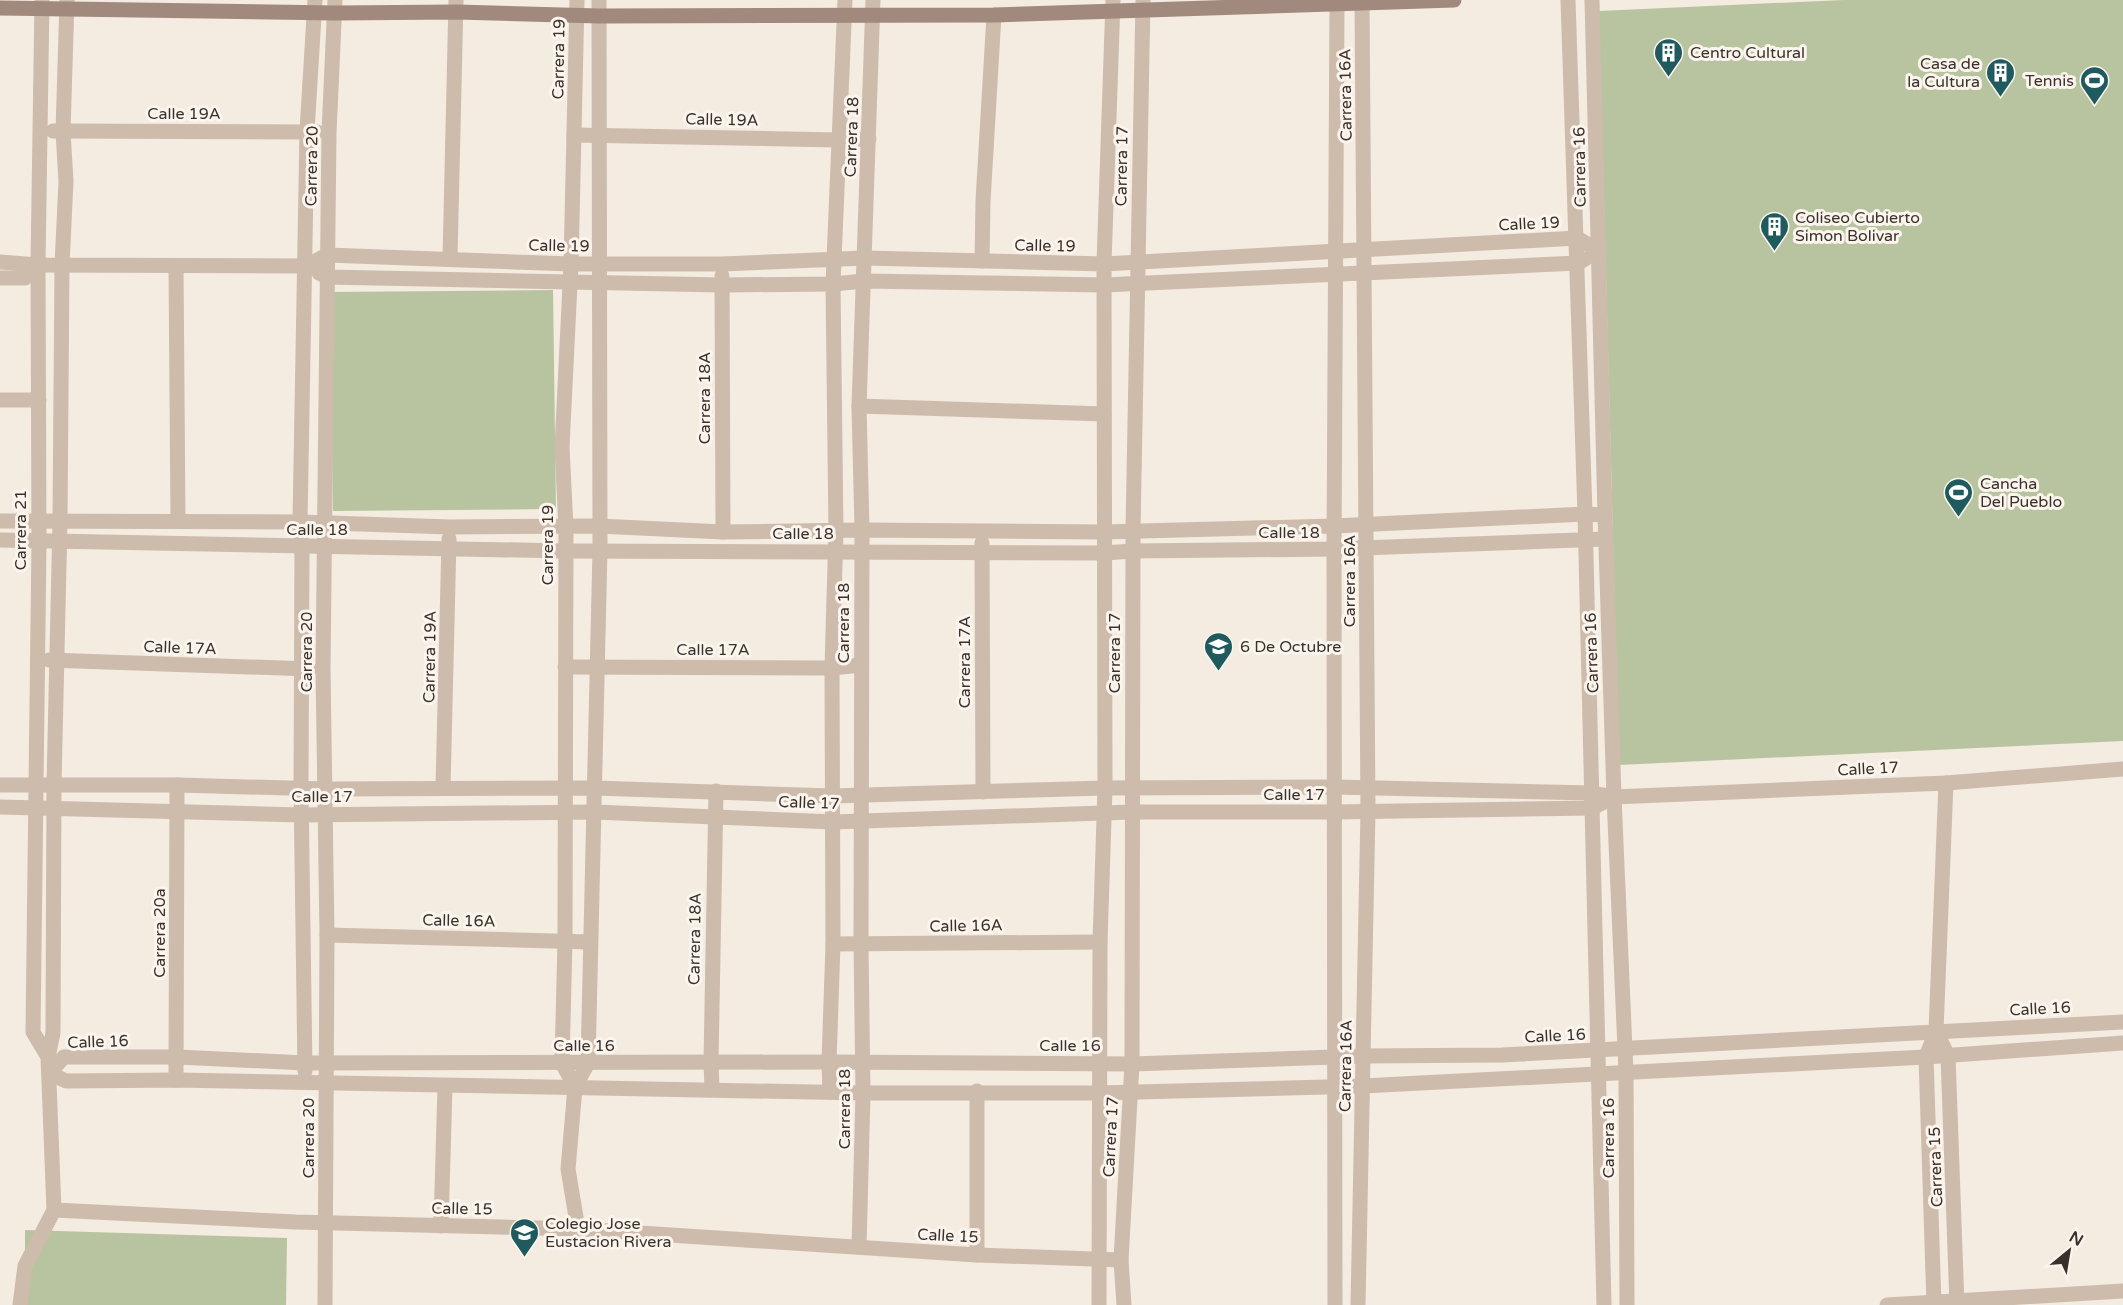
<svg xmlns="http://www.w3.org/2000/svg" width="2123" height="1305" viewBox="0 0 2123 1305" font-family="'Varela Round',sans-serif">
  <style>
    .green { fill: #b8c4a0 }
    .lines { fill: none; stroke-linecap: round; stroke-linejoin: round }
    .street { stroke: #cdbbac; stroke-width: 15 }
    .secondary { stroke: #a18a7d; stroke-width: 15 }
    .labels { text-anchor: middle; stroke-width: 6; stroke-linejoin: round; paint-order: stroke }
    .poi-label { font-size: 16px; fill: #3b302b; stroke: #fbf5ee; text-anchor: start }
    .street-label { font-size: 16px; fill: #3b302b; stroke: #fbf5ee }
  </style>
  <rect width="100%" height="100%" fill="#f4ebe1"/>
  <g class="green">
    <polygon points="1844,0 2123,0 2123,741 1619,765 1599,11"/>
    <polygon points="553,290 556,509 333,511 330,292"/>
    <polygon points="25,1230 287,1238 286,1305 25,1305"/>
  </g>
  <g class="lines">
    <g class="street">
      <polyline points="1568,0 1585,514 1604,1305"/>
      <polyline points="1592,0 1605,515 1614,797 1626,1072 1627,1305"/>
      <polyline points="53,131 317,132"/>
      <polyline points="574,135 838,140 869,139"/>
      <polyline points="450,259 456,0"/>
      <polyline points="982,261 983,201 994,15"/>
      <polyline points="0,262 38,265 306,266 327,255 571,264 722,264 865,258 1104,264 1577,238 1599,251"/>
      <polyline points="176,266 178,521"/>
      <polyline points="319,273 327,277 722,285 833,284 864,281 1104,285 1578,263 1585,259"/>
      <polyline points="722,276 723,532"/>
      <polyline points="0,278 25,278 38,265"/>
      <polyline points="0,400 39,400"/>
      <polyline points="859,406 1104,414"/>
      <polyline points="0,521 300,522 450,527 599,526 723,532 862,530 1104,532 1334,526 1585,514 1605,515"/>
      <polyline points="0,540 566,551 1104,553 1133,551 1334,549 1605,539"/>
      <polyline points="982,543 983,792"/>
      <polyline points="49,660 310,669"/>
      <polyline points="565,667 832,668 861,665"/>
      <polyline points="0,785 177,785 325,789 595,788 832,796 1105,788 1334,787 1591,793 1614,797 1946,783 2123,769"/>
      <polyline points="443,788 449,539"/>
      <polyline points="0,807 301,815 594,812 833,822 1132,812 1335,812 1592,808 1614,797"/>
      <polyline points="327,935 590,942"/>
      <polyline points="833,944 1100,942"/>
      <polyline points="2123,1022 1502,1055 1363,1056 1132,1064 829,1062 305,1063 177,1057 64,1057 49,1073 66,1081 176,1080 863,1093 1099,1093 1363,1086 1926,1057 2123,1043"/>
      <polyline points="1936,1031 1948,1056 1957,1305"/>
      <polyline points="48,1057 53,1033 54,784 60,521 62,265 66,181 63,132 67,0"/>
      <polyline points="305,1071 301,788 302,547 300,522 307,131 315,0"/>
      <polyline points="176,1080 177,785"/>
      <polyline points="575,1087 562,1063 565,940 566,528 562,447 571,264 577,0"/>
      <polyline points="712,1089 711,1062 716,791"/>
      <polyline points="830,1092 829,1062 833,944 832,668 836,531 833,284 845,0"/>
      <polyline points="54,1210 296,1222 578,1229 977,1255 1121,1260"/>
      <polyline points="441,1226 445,1086"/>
      <polyline points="578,1229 568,1169 575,1087 588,1063 600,550 599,0"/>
      <polyline points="859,1247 863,1093 861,945 862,530 859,406 873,0"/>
      <polyline points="977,1255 977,1091"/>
      <polyline points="20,1305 25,1266 54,1210 48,1057 33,1032 39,542 38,265 42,0"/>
      <polyline points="325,1305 327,935 323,669 329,133 335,0"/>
      <polyline points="1099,1305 1100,942 1105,788 1104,264 1113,0"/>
      <polyline points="1124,1305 1121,1260 1132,1064 1133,530 1143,0"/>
      <polyline points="1335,1305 1334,549 1337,0"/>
      <polyline points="1358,1305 1368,811 1362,0"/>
      <polyline points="1887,1305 2123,1291"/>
      <polyline points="1934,1305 1926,1057 1936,1031 1946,783"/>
    </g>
    <polyline class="secondary" points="0,8 335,13 457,12 599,16 994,15 1454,0"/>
  </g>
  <defs>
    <symbol id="building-pin" viewBox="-11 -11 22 30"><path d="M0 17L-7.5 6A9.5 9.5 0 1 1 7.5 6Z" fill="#1f5a5e" stroke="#fbf5ee"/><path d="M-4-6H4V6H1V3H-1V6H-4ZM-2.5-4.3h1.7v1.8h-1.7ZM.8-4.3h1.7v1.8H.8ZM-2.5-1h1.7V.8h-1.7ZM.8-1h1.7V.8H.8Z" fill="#fff"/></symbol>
    <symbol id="stadium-pin" viewBox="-11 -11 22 30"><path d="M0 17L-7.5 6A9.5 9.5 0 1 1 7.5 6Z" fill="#1f5a5e" stroke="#fbf5ee"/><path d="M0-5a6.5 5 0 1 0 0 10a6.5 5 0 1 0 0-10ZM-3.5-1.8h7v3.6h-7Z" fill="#fff"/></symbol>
    <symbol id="school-pin" viewBox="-11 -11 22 30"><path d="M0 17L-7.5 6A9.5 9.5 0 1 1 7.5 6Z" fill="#1f5a5e" stroke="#fbf5ee"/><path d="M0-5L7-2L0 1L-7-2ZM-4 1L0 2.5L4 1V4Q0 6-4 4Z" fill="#fff"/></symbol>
    <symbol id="university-pin" viewBox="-11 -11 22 30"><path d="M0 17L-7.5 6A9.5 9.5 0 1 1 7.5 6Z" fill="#1f5a5e" stroke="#fbf5ee"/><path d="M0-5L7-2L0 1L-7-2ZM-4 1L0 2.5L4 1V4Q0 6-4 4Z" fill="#fff"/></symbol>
  </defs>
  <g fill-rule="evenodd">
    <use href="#building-pin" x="1652" y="36" width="33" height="45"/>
    <use href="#building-pin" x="1984" y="56" width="33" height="45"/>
    <use href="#stadium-pin" x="2078" y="64" width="33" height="45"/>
    <use href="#building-pin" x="1758" y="210" width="33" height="45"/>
    <use href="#stadium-pin" x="1942" y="476" width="33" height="45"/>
    <use href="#school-pin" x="1202" y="630" width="33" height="45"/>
    <use href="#university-pin" x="508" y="1216" width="33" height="45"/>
  </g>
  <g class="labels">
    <g class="poi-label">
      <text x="1690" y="58">Centro Cultural</text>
      <text x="1980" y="69" text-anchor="end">Casa de<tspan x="1980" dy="18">la Cultura</tspan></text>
      <text x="2074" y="86" text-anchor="end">Tennis</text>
      <text x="1795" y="223">Coliseo Cubierto<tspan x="1795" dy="18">Simon Bolivar</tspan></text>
      <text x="1980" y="489">Cancha<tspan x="1980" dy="18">Del Pueblo</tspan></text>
      <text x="1240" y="652">6 De Octubre</text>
      <text x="545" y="1229">Colegio Jose<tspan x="545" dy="18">Eustacion Rivera</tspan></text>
    </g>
    <g class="street-label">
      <text transform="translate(558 59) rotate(-89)" y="6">Carrera 19</text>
      <text transform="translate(1345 95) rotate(-91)" y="6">Carrera 16A</text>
      <text x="184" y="119">Calle 19A</text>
      <text transform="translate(722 119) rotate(1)" y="6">Calle 19A</text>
      <text transform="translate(851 137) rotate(-88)" y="6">Carrera 18</text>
      <text transform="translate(311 166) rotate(-89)" y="6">Carrera 20</text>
      <text transform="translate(1121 166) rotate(-89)" y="6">Carrera 17</text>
      <text transform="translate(1579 167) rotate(-91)" y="6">Carrera 16</text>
      <text transform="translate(1529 223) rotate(-3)" y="6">Calle 19</text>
      <text transform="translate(559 245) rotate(1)" y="6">Calle 19</text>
      <text transform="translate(1045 245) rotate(1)" y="6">Calle 19</text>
      <text transform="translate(704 398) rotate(-90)" y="6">Carrera 18A</text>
      <text x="317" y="535">Calle 18</text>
      <text transform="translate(20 530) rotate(-90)" y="6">Carrera 21</text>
      <text x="1289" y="538">Calle 18</text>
      <text x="803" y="539">Calle 18</text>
      <text transform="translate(547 545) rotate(-90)" y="6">Carrera 19</text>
      <text transform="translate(1349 581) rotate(-90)" y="6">Carrera 16A</text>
      <text transform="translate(843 623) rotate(-90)" y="6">Carrera 18</text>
      <text transform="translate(180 647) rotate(2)" y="6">Calle 17A</text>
      <text x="713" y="655">Calle 17A</text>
      <text transform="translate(306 652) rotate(-90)" y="6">Carrera 20</text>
      <text transform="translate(1114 653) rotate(-90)" y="6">Carrera 17</text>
      <text transform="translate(1591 653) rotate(-92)" y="6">Carrera 16</text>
      <text transform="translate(429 657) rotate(-89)" y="6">Carrera 19A</text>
      <text transform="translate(964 662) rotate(-90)" y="6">Carrera 17A</text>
      <text transform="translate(1868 768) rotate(-3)" y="6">Calle 17</text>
      <text x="1294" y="800">Calle 17</text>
      <text x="322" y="802">Calle 17</text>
      <text transform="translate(809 802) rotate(2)" y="6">Calle 17</text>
      <text transform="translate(459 920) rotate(1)" y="6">Calle 16A</text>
      <text transform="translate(966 925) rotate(-1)" y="6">Calle 16A</text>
      <text transform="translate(159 933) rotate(-90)" y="6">Carrera 20a</text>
      <text transform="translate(694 939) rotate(-89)" y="6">Carrera 18A</text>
      <text transform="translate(2040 1008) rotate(-3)" y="6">Calle 16</text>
      <text transform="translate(1555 1035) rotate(-3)" y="6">Calle 16</text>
      <text transform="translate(98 1041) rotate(-2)" y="6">Calle 16</text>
      <text x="584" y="1051">Calle 16</text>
      <text x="1070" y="1051">Calle 16</text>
      <text transform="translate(1345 1066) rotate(-89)" y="6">Carrera 16A</text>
      <text transform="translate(844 1109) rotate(-90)" y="6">Carrera 18</text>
      <text transform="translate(1110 1137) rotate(-87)" y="6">Carrera 17</text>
      <text transform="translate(308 1138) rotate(-90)" y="6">Carrera 20</text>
      <text transform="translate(1608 1138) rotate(-90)" y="6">Carrera 16</text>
      <text transform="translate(1935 1167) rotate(-92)" y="6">Carrera 15</text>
      <text transform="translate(462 1208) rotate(1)" y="6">Calle 15</text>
      <text transform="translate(948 1235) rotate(3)" y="6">Calle 15</text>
    </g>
  </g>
  <g transform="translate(2069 1251) rotate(30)" stroke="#fbf5ee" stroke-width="4.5" paint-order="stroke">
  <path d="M0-4.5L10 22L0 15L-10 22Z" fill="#3b302b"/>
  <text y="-9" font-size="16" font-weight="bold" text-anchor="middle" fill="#3b302b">N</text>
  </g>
</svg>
